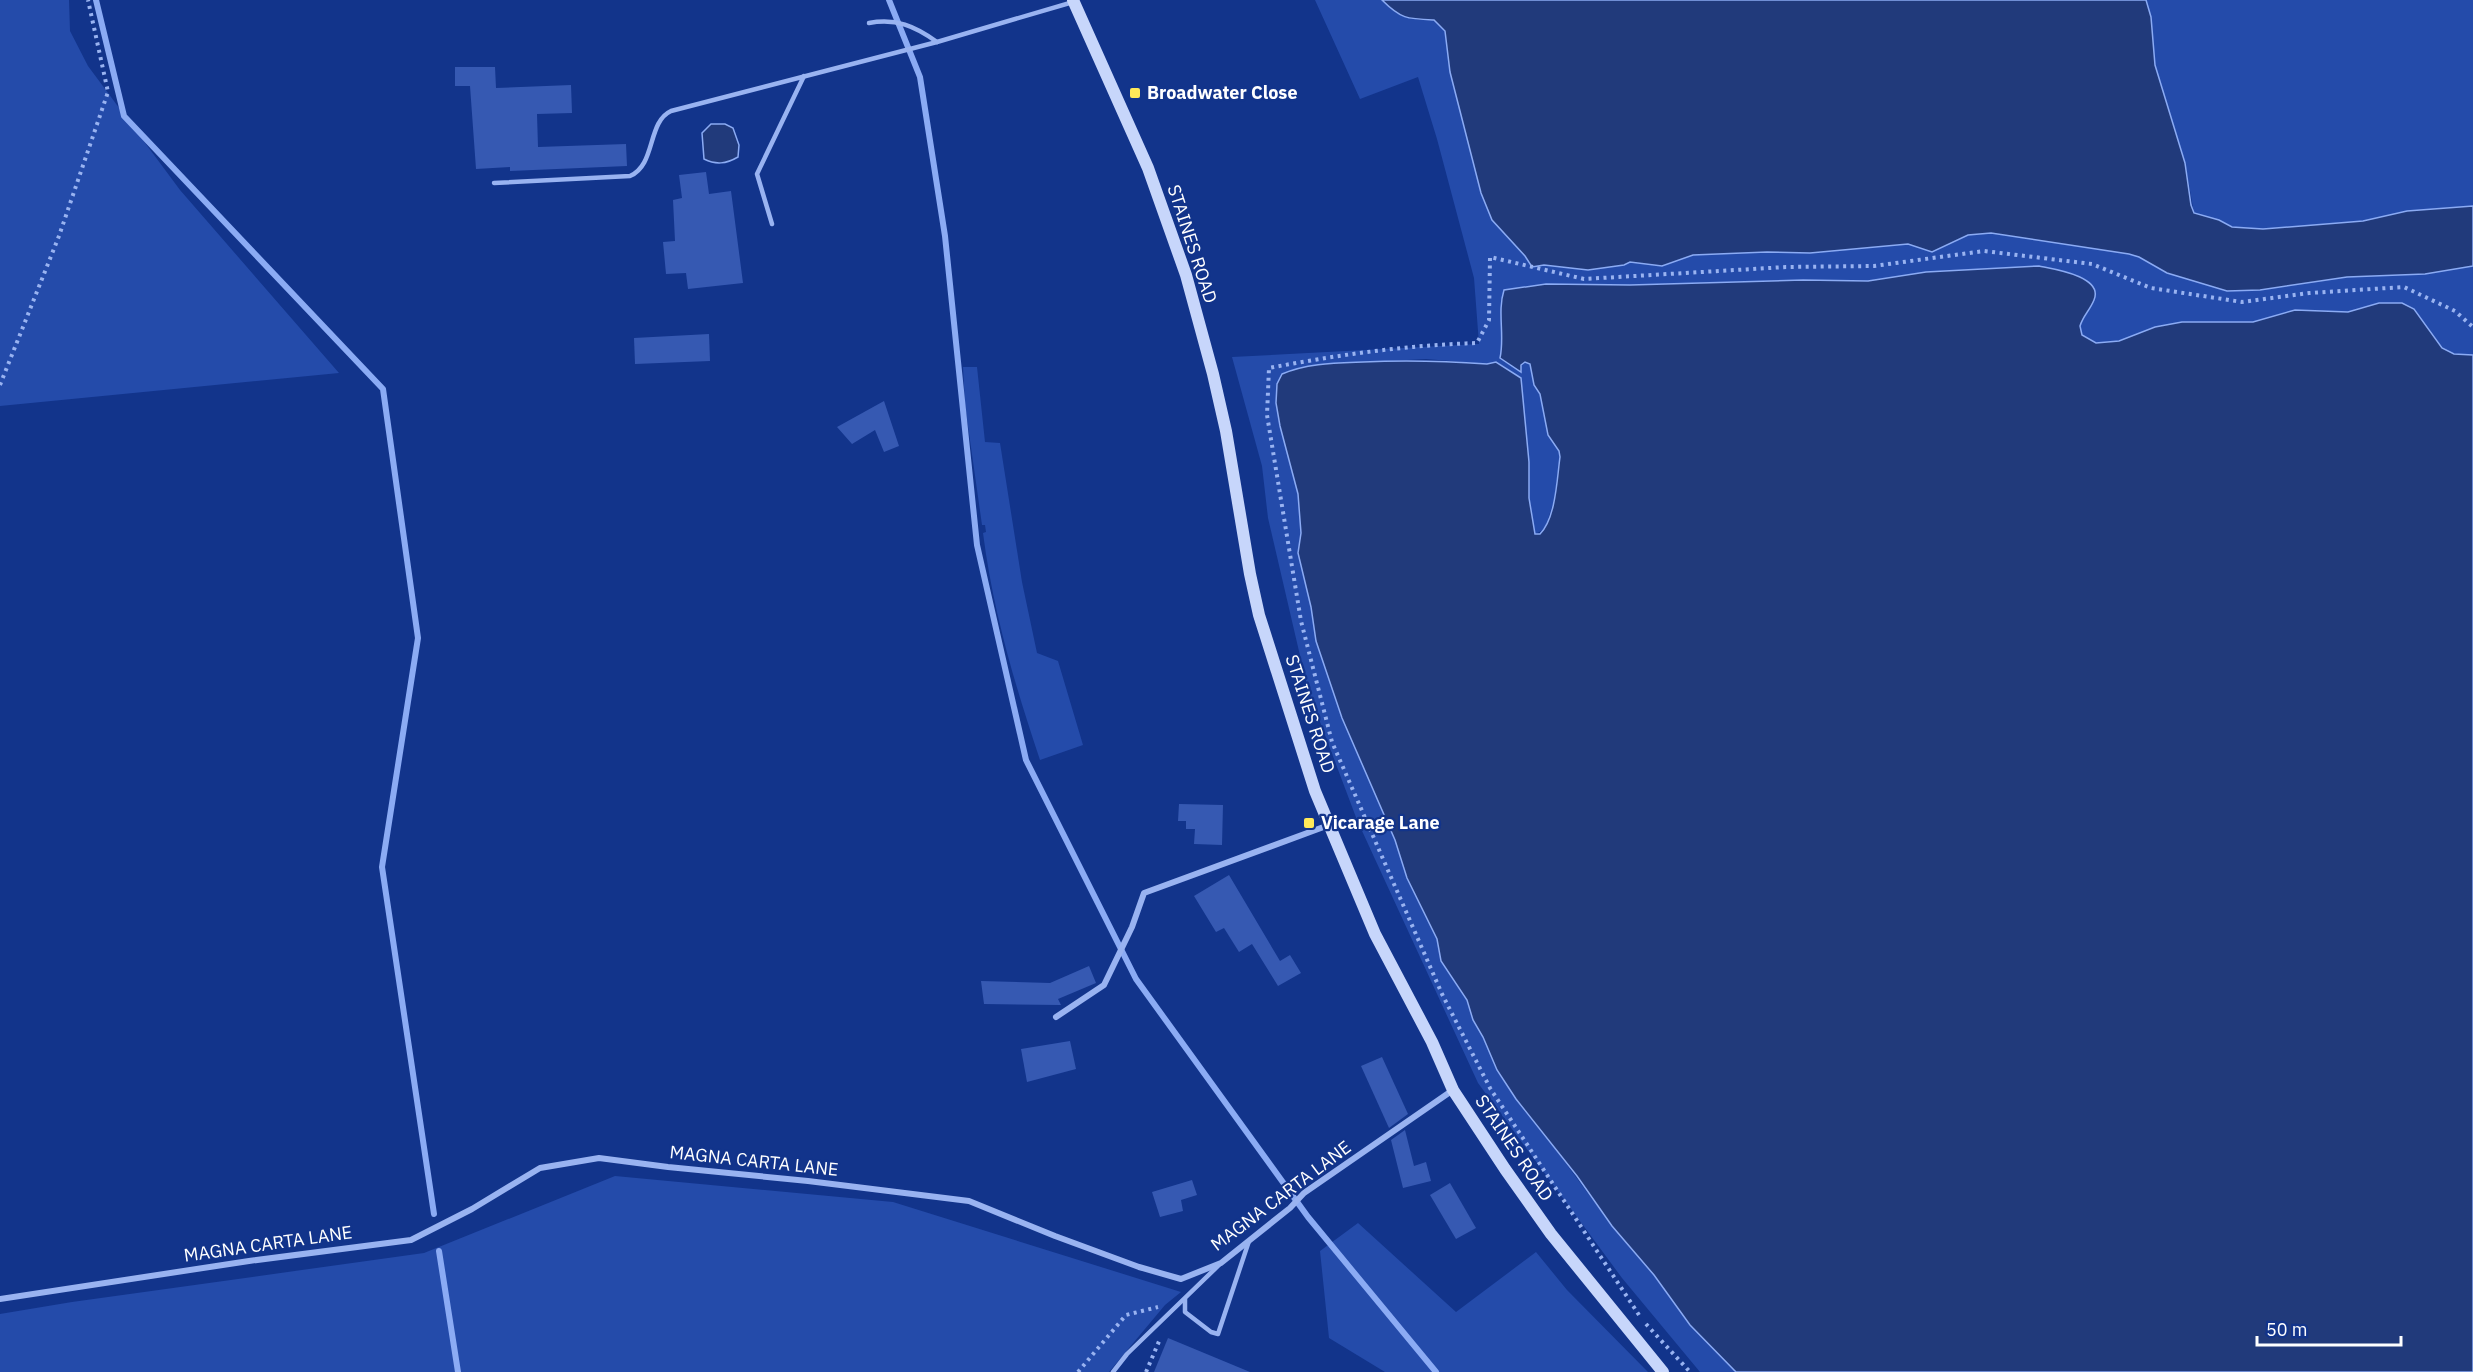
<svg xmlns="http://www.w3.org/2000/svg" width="2473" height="1372" viewBox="0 0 2473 1372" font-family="'IBM Plex Sans',sans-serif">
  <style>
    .green { fill: #244baa }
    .water { fill: #213a7b; stroke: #8babf4; stroke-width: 1.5 }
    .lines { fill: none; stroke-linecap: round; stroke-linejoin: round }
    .stream { stroke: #8babf4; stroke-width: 6 }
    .building { fill: #3659b2 }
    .path { stroke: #99b3f1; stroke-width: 4; stroke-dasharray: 3 4.5; stroke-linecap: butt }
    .lane { stroke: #99b3f1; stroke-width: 4.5 }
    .street { stroke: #99b3f1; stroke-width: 6 }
    .secondary { stroke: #c7d6fb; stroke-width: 12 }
    .poi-dot { fill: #ffe959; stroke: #12348b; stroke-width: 2 }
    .labels { text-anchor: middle; stroke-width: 4.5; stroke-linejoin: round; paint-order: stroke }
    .poi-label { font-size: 18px; font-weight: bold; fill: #fff; stroke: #12348b; text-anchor: start }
    .street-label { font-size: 18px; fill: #fff; stroke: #12348b }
  </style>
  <rect width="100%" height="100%" fill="#12348b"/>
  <g class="green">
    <polygon points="0,0 69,0 70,31 88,66 180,190 339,373 0,406"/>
    <path d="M1315,0H1382C1401,19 1407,19 1434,20L1445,31L1450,72L1481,193L1532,267L1544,265L1588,270L1624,265L1629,262L1662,266L1693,255L1767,252L1810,253L1908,244L1932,252L1968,235L1991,233L2129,254L2139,257L2167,273L2260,290L2347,277L2473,266V355L2454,354L2442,348L2414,309L2402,303H2379L2348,312L2295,310L2253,322H2182L2155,327L2119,341L2096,343L2082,335L2080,326L2094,300L1926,272L1868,281L1803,280L1630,285L1546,284L1502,349L1500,358L1521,371V365L1525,362L1530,364L1534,385L1540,394L1548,435L1559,451L1560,457L1554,500L1545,529L1535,534L1529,498V462L1521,378L1497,362L1487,364L1426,359L1331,364L1277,384L1276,403L1280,426L1298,494L1301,533L1298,553L1311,607L1316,641L1395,840L1407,878L1437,939L1441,961L1467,1000L1473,1020L1483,1037L1497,1070L1612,1226L1736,1372H1700L1622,1278L1478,1083L1357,820L1308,690L1268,518L1262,466L1232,357L1479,344L1474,278L1437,139L1418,77L1360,99Z"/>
    <polygon points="2146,0 2473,0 2473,206 2407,211 2363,221 2263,229 2232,227 2219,220 2194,213 2185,162 2155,65 2151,17"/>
    <path d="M963,367H977L985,442L1000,443L1022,582L1037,653L1058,661L1083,745L1040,760C1015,685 993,612 983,533L986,532L985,525H982L965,405Z"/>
    <polygon points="615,1176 893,1202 1181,1292 1165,1305 1109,1372 0,1372 0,1314 72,1302 424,1253"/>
    <polygon points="1358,1223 1456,1312 1536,1252 1567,1290 1648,1372 1385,1372 1329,1338 1320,1251"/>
  </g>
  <g class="water">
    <path d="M1382,0H2146L2151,17L2155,65L2185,163L2191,205L2194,213L2219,220L2232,227L2263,229L2363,221L2407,211L2473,206V266L2425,274L2347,277L2260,290L2227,291L2167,273L2139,257L2129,254L1991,233L1968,235L1932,252L1908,244L1810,253L1767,252L1693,255L1662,266L1630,262L1624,265L1588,270L1544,265L1532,267L1525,256L1492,220L1481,193L1450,72L1445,31L1434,20C1407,19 1401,19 1382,0Z"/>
    <path d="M711,124H725L733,128L739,145L738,157C726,164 716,165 704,159L702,133Z"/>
    <path d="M2039,266C2053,269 2104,276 2094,300C2090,310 2083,316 2080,326L2082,335L2096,343L2119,341L2155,327L2182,322H2253L2295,310L2348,312L2379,303H2402L2414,309L2442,348L2454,354L2473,355V1372H1736L1690,1325L1654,1275L1612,1226L1577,1176L1516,1099L1497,1070L1483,1037L1473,1020L1467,1000L1441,961L1437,939L1407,878L1395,840L1342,718L1316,641L1311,607L1298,553L1301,533L1298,494L1280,426L1276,403L1277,384L1282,374C1307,363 1336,363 1363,362C1405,360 1445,361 1487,364L1496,362L1521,378L1529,462V498L1535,534H1540C1556,518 1557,478 1560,457L1559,451L1548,435L1540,394L1534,385L1530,364L1525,362L1521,365V372L1500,358C1505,336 1497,312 1504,290L1546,284L1630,285L1803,280L1868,281L1926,272Z"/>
  </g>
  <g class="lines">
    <g class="stream">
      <polyline points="96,0 124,116 383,389 418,638 382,867 434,1214"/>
      <polyline points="889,0 920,77 945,236 977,545 1026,760 1136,979 1308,1217 1436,1372"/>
      <polyline points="439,1251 458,1372"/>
    </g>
  </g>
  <g class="building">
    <polygon points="455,67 495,67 496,88 571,85 572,113 537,114 538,147 626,144 627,166 510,171 510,167 476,169 470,86 455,86"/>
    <polygon points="706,172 709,194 731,191 743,283 688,289 686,273 666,274 663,242 675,241 673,200 682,198 679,175"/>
    <polygon points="709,334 710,361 635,364 634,338"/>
    <polygon points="884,401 899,446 884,452 875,430 852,444 837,427"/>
    <polygon points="1179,804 1223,805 1222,845 1194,844 1195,829 1186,829 1186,821 1178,821"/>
    <polygon points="1229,875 1280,961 1290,955 1301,973 1278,986 1252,944 1239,952 1224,928 1216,932 1194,896"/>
    <polygon points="1089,966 1096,983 1058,999 1061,1005 984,1004 981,981 1050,983"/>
    <polygon points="1070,1041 1076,1069 1027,1082 1021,1049"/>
    <polygon points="1382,1057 1408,1114 1389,1128 1361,1066"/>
    <polygon points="1405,1130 1414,1166 1426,1162 1431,1181 1403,1188 1391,1140"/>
    <polygon points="1192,1180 1197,1195 1181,1200 1183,1211 1160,1217 1152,1192"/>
    <polygon points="1450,1183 1476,1228 1456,1239 1430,1195"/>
    <polygon points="1168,1338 1250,1372 1154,1372"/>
  </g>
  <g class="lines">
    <g class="path">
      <polyline points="0,385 59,236 108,92 88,0"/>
      <path d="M1639,1315L1490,1088L1442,994L1332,742L1301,621L1267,415L1269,368C1337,355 1407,345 1477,343L1489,320L1490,257L1584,279L1786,267L1874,266L1984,251L2092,264L2151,288L2242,302L2309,293L2404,287L2455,311L2473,327"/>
      <polyline points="1646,1324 1690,1372"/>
      <polyline points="1078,1372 1126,1315 1158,1307"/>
      <polyline points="1146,1372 1160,1339"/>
    </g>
    <g class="lane">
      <path d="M869,23C896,18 915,26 937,42"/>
      <path d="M494,183L630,176C656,165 647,122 671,111L937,42L1073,2"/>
      <polyline points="772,224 757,174 804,76"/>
      <polyline points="1185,1299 1185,1312 1211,1332 1218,1334 1249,1241"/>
      <polyline points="1113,1372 1127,1354 1219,1265"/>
    </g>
    <g class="street">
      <polyline points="1056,1017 1104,985 1132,927 1144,893 1329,825"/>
      <polyline points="0,1299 249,1261 411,1240 472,1209 540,1168 599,1158 668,1167 808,1181 969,1201 1055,1236 1139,1267 1181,1279 1221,1263 1290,1208 1304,1193 1453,1090"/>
    </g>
    <polyline class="secondary" points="1073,0 1148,168 1186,275 1213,374 1226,431 1250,574 1259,615 1315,791 1375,934 1432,1042 1453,1090 1505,1169 1551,1234 1663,1372"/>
  </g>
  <g class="poi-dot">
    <rect x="1129" y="87" width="12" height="12" rx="3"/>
    <rect x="1303" y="817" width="12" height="12" rx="3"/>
  </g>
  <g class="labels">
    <g class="poi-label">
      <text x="1147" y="99">Broadwater Close</text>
      <text x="1321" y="829">Vicarage Lane</text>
    </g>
    <g class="street-label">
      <text transform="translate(1192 244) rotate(72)" y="6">STAINES ROAD</text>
      <text transform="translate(1310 714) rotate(72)" y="6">STAINES ROAD</text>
      <text transform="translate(1514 1148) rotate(56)" y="6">STAINES ROAD</text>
      <text transform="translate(754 1161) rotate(6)" y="6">MAGNA CARTA LANE</text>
      <text transform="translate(1281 1196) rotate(-37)" y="6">MAGNA CARTA LANE</text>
      <text transform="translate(268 1244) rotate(-8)" y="6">MAGNA CARTA LANE</text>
    </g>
  </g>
  <path d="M2257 1336v9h144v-9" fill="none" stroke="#ffffff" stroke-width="3"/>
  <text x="2266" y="1336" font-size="18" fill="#ffffff" stroke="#12348b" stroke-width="4.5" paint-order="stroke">50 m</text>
</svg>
